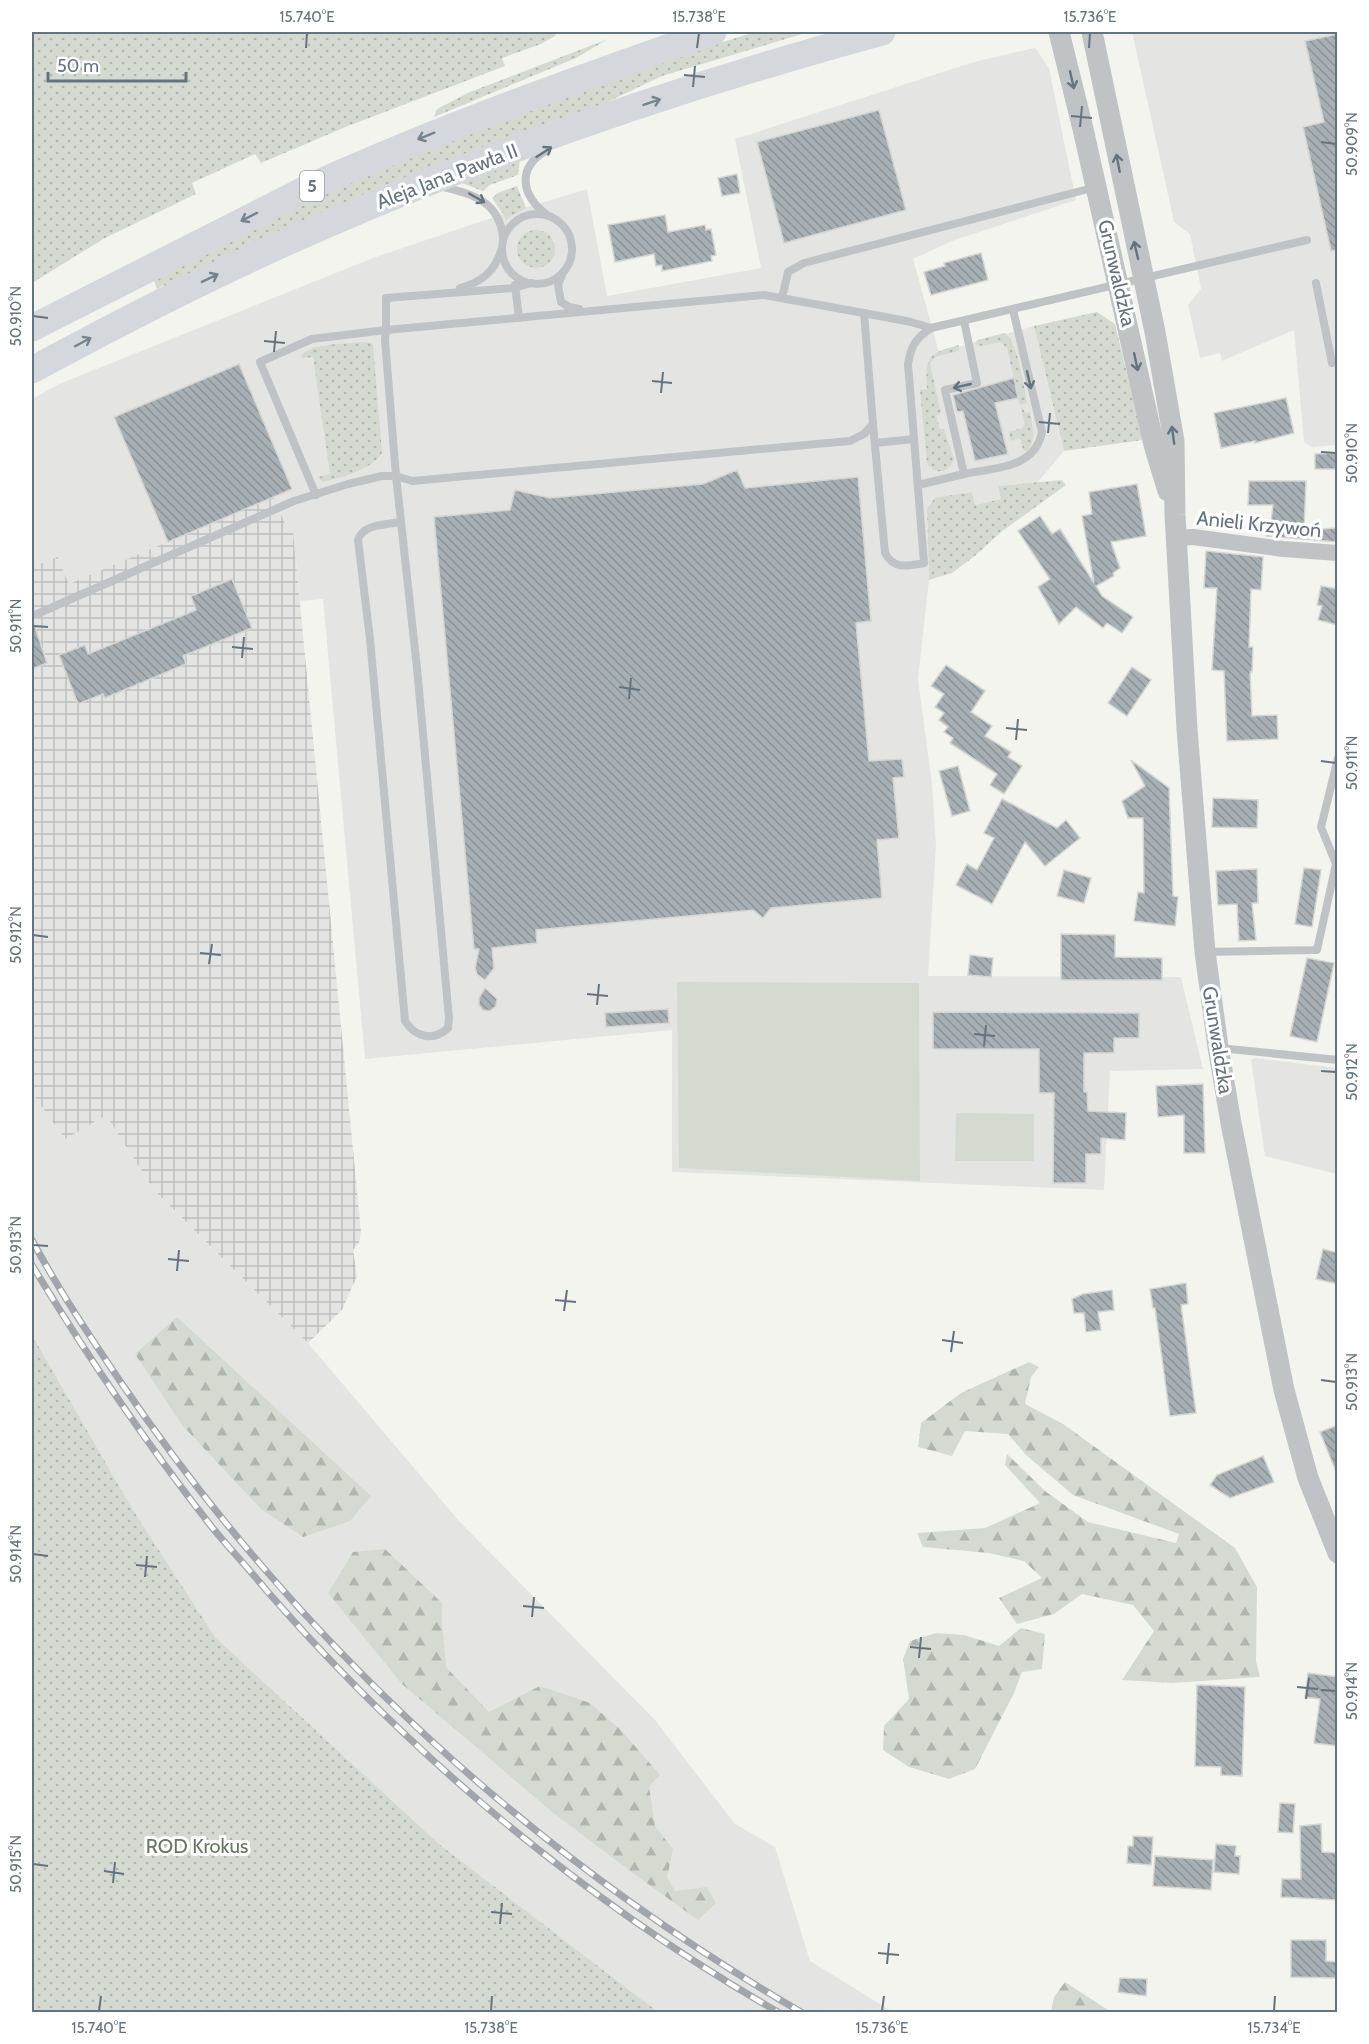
<svg xmlns="http://www.w3.org/2000/svg" width="1369" height="2044" viewBox="0 0 1369 2044" font-family="Cabin,sans-serif">
  <style>
    .built { fill: #e4e5e3 }
    .industrial { fill: url(#industrial-grid) }
    .grass { fill: url(#grass-dots) }
    .forest { fill: url(#forest-firs) }
    .pitch { fill: #d5dad1 }
    .building { fill: url(#building-back-hatch); stroke: #d5d5d2; stroke-width: 1.5 }
    .lines { fill: none; stroke-linecap: round; stroke-linejoin: round }
    .service { stroke: #bfc3c6; stroke-width: 8 }
    .minor { stroke: #bfc3c6; stroke-width: 16 }
    .tertiary { stroke: #bfc3c6; stroke-width: 21 }
    .primary { stroke: #d4d8dc; stroke-width: 27 }
    .rail-casing { stroke: #a0a6ab; stroke-width: 7 }
    .rail { stroke: #fff; stroke-width: 4.5; stroke-dasharray: 14; stroke-linecap: butt }
    .oneway { stroke: #637480 }
    .oneway2 { stroke: #74838e }
    .ticks { fill: none; stroke: #637480; stroke-width: 2 }
    .labels { text-anchor: middle; stroke-width: 6; stroke-linejoin: round; paint-order: stroke }
    .shield { fill: #fff; stroke: #929ea6; stroke-width: 1.5 }
    .shield-label { font-size: 18px; font-weight: bold; fill: #637480 }
    .street-label { font-size: 20px; fill: #637480; stroke: #fff }
    .park-label { font-size: 20px; fill: #677762; stroke: #fff }
    .neatline { fill: none; stroke: #637480; stroke-width: 2 }
    .ticks-label { font-size: 15px; text-anchor: middle; fill: #637480 }
  </style>
  <defs>
    <pattern id="industrial-grid" width="8" height="8" patternUnits="userSpaceOnUse" patternTransform="scale(1.5)"><rect width="8" height="8" fill="#e4e5e3"/><path d="M0 4h8M4 0v8" fill="none" stroke="#bcbebd"/></pattern>
    <pattern id="grass-dots" width="8" height="8" patternUnits="userSpaceOnUse" patternTransform="scale(1.5)"><rect width="8" height="8" fill="#d5dad1"/><path d="M2 2h.1M6 6h.1" fill="none" stroke="#b0b5af" stroke-width="1.8" stroke-linecap="round"/></pattern>
    <pattern id="forest-firs" width="22" height="20" patternUnits="userSpaceOnUse" patternTransform="scale(1.5)"><rect width="22" height="20" fill="#d5dad1"/><path d="M5 1l3.5 6h-7zM16 11l3.5 6h-7z" fill="#b0b5af"/></pattern>
    <pattern id="building-back-hatch" width="6" height="6" patternUnits="userSpaceOnUse" patternTransform="scale(1.5)"><rect width="6" height="6" fill="#a7b0b4"/><path d="M-1 5l2 2M0 0l6 6M5-1l2 2" fill="none" stroke="#8c9498"/></pattern>
  </defs>
  <rect width="100%" height="100%" fill="#f4f4ef"/>
  <g class="built">
    <polygon points="1132,32 1337,32 1337,445 1312,447 1304,442 1294,330 1222,361 1220,353 1200,358 1188,305 1201,289 1190,234 1174,222"/>
    <polygon points="1035,48 1049,68 1076,200 952,241 913,259 939,352 1034,326 1064,451 1038,482 999,486 1001,499 975,505 972,492 927,509 929,580 918,679 932,784 936,845 928,976 1181,977 1203,1069 1110,1071 1104,1190 672,1172 672,1030 365,1059 323,599 300,601 293,532 285,523 278,507 69,584 58,558 32,567 32,399 59,384 373,258 485,220 587,189 607,296 761,268 735,139 977,61"/>
    <polygon points="1255,1058 1337,1068 1337,1174 1265,1156 1251,1060"/>
    <polygon points="32,1093 65,1138 106,1114 154,1190 308,1343 459,1521 655,1720 735,1824 775,1847 810,1961 893,2012 658,2012 439,1844 215,1637 133,1510 32,1335"/>
  </g>
  <polygon class="industrial" points="273,497 285,523 293,532 361,1232 359,1243 353,1250 357,1276 342,1310 308,1343 154,1190 106,1115 65,1139 32,1093 32,567 58,557 69,584"/>
  <g class="grass">
    <polygon points="32,32 556,32 555,36 541,44 502,58 505,66 348,126 261,163 255,154 192,183 196,194 105,238 32,283"/>
    <polygon points="755,32 809,32 662,76 593,109 166,288 164,285 157,289 154,281 356,177 630,71"/>
    <polygon points="608,39 576,58 434,117 437,109 470,92"/>
    <polygon points="520,158 518,175 490,185 483,191 462,183"/>
    <polygon points="517,186 526,208 506,219 492,198 498,193"/>
    <circle cx="536" cy="249" r="19"/>
    <polygon points="1097,312 1115,324 1143,440 1064,451 1034,326"/>
    <path d="M1004,333C1018,340 1024,387 1027,403L1020,405L1007,348L1000,342L980,346L976,344L977,340Z"/>
    <path d="M361,342L371,343L373,345L382,452C376,468 338,479 322,482L318,477L330,474L313,357L301,358C304,343 346,344 361,342Z"/>
    <path d="M959,345V351L935,357L930,363L941,414L936,415L940,429H944L954,459C949,473 936,476 927,463L920,390L927,389C925,357 928,353 959,345Z"/>
    <path d="M1021,408H1023L1025,413L1030,412C1032,426 1037,439 1027,451L1023,450L1020,438L1010,441L1009,432L1022,428L1025,425Z"/>
    <polygon points="1062,480 1066,485 1001,532 976,555 952,573 929,580 927,509 935,498 972,492 975,505 1001,499 998,486"/>
    <polygon points="32,1335 133,1510 215,1637 439,1844 658,2012 32,2012"/>
  </g>
  <g class="forest">
    <polygon points="177,1317 371,1496 350,1521 303,1537 261,1509 182,1425 135,1354"/>
    <polygon points="1029,1362 1039,1367 1031,1377 1025,1404 1063,1424 1235,1548 1257,1587 1256,1661 1260,1677 1172,1683 1122,1680 1154,1631 1133,1605 1082,1594 1054,1614 1017,1624 999,1598 1042,1578 1024,1561 989,1553 923,1547 917,1533 985,1528 1040,1503 1005,1465 1007,1454 1045,1491 1088,1522 1176,1543 1179,1534 1073,1495 1026,1455 1008,1434 965,1431 952,1456 918,1447 921,1423 961,1393"/>
    <polygon points="385,1549 442,1603 442,1622 446,1667 489,1712 540,1686 590,1703 621,1730 660,1775 649,1786 655,1826 673,1849 667,1877 675,1891 707,1887 716,1903 698,1920 634,1874 552,1812 401,1683 328,1593 353,1552"/>
    <polygon points="1021,1628 1045,1634 1042,1669 1022,1672 1014,1693 975,1769 949,1779 909,1767 883,1750 884,1726 909,1699 903,1659 910,1641 936,1633 964,1635 999,1646"/>
    <polygon points="1065,1982 1111,2012 1051,2012 1054,1997"/>
  </g>
  <g class="pitch">
    <polygon points="677,982 919,983 920,1181 679,1168"/>
    <polygon points="956,1113 1034,1114 1034,1161 955,1161"/>
  </g>
  <g class="building">
    <polygon points="1338,34 1338,250 1331,251 1303,127 1324,122 1305,41"/>
    <polygon points="879,110 906,210 784,243 757,142"/>
    <polygon points="737,174 740,193 722,196 718,178"/>
    <polygon points="665,215 668,232 705,225 706,230 711,229 716,255 711,256 712,261 662,271 662,265 656,266 654,254 615,262 608,225"/>
    <polygon points="981,253 988,280 931,295 924,272 945,266 944,263"/>
    <polygon points="239,364 292,489 168,542 114,417"/>
    <polygon points="1014,378 1018,398 995,403 1008,454 975,461 963,411 957,412 953,395"/>
    <polygon points="1286,398 1294,433 1255,443 1255,441 1221,448 1214,413"/>
    <polygon points="1338,453 1338,469 1315,469 1315,454"/>
    <polygon points="737,470 745,488 858,477 871,621 856,623 869,761 902,759 904,777 893,778 899,838 877,840 882,898 771,908 763,918 753,910 536,930 537,943 492,948 494,968 485,980 477,974 475,968 479,949 474,949 434,517 510,510 515,490 550,498 703,484"/>
    <polygon points="1249,481 1306,481 1304,530 1338,528 1338,542 1266,536 1267,532 1270,532 1273,505 1248,505"/>
    <polygon points="1137,484 1146,536 1111,542 1120,568 1113,573 1114,576 1096,586 1102,596 1133,617 1122,633 1107,623 1103,628 1076,607 1059,624 1038,587 1050,579 1018,531 1040,516 1052,534 1060,529 1094,583 1082,516 1092,514 1089,492"/>
    <polygon points="1206,551 1263,557 1261,590 1251,589 1249,647 1253,647 1252,672 1250,672 1252,716 1277,715 1278,739 1227,741 1224,671 1212,670 1217,588 1204,588"/>
    <polygon points="232,579 252,628 183,656 186,664 105,698 103,694 78,704 59,655 85,645 88,654 196,610 191,596"/>
    <polygon points="1321,586 1338,589 1338,625 1318,620 1322,606 1317,605"/>
    <polygon points="32,624 34,624 47,663 32,669"/>
    <polygon points="946,665 985,691 971,712 992,726 985,736 1011,752 1008,757 1022,766 1004,794 990,785 997,774 950,743 953,738 944,732 948,727 939,720 944,713 935,707 944,694 931,686"/>
    <polygon points="1132,667 1151,680 1127,716 1108,703"/>
    <polygon points="1131,760 1169,788 1173,896 1178,897 1175,926 1134,921 1138,892 1144,893 1143,818 1128,818 1122,801 1145,786"/>
    <polygon points="958,766 970,811 952,816 939,771"/>
    <polygon points="1213,798 1258,800 1257,828 1212,827"/>
    <polygon points="1002,799 1057,828 1066,820 1080,838 1045,866 1025,842 992,904 956,885 967,864 977,870 994,838 984,833"/>
    <polygon points="1304,868 1321,870 1312,927 1295,924"/>
    <polygon points="1257,869 1258,903 1252,903 1256,940 1239,941 1237,904 1218,905 1216,871"/>
    <polygon points="1064,870 1091,878 1084,903 1057,896"/>
    <polygon points="1061,934 1115,935 1115,957 1162,958 1162,980 1061,980"/>
    <polygon points="970,955 993,958 991,977 968,975"/>
    <polygon points="1307,958 1334,963 1317,1042 1290,1036"/>
    <polygon points="485,988 497,999 496,1006 490,1011 483,1010 479,1005 479,998"/>
    <polygon points="668,1009 669,1023 606,1027 605,1013"/>
    <polygon points="933,1012 1139,1013 1139,1038 1114,1038 1114,1053 1084,1053 1084,1092 1087,1092 1088,1111 1126,1113 1125,1140 1101,1138 1101,1154 1086,1154 1086,1183 1053,1183 1054,1093 1039,1093 1039,1049 933,1049"/>
    <polygon points="1203,1084 1205,1153 1184,1153 1184,1115 1158,1117 1156,1086"/>
    <polygon points="1323,1249 1338,1253 1338,1284 1316,1279"/>
    <polygon points="1186,1283 1188,1304 1181,1305 1196,1413 1170,1416 1155,1308 1153,1308 1150,1289"/>
    <polygon points="1112,1290 1114,1310 1098,1312 1101,1330 1086,1332 1084,1313 1074,1313 1072,1299 1083,1294"/>
    <polygon points="1338,1425 1338,1474 1337,1474 1320,1432"/>
    <polygon points="1263,1456 1274,1482 1230,1498 1210,1485 1217,1475"/>
    <polygon points="1308,1673 1338,1677 1338,1746 1314,1743 1320,1699 1305,1697"/>
    <polygon points="1197,1685 1245,1687 1242,1776 1221,1775 1221,1767 1195,1766"/>
    <polygon points="1280,1803 1295,1804 1293,1833 1278,1832"/>
    <polygon points="1321,1824 1322,1852 1338,1853 1338,1900 1281,1897 1282,1879 1301,1879 1300,1826"/>
    <polygon points="1133,1836 1153,1837 1151,1865 1127,1863 1128,1846 1133,1846"/>
    <polygon points="1216,1844 1236,1846 1235,1856 1240,1856 1239,1874 1214,1872"/>
    <polygon points="1155,1856 1213,1860 1211,1890 1153,1886"/>
    <polygon points="1291,1940 1326,1940 1326,1961 1338,1962 1338,1978 1291,1977"/>
    <polygon points="1120,1978 1147,1979 1146,1996 1118,1992"/>
  </g>
  <g class="lines">
    <g class="service">
      <path d="M547,150C516,168 521,195 547,215"/>
      <path d="M440,186C471,194 499,200 503,237"/>
      <circle cx="537" cy="249" r="35"/>
      <polyline points="563,272 558,285 561,302 569,307 579,309"/>
      <polyline points="1316,283 1332,363"/>
      <polyline points="515,285 519,318"/>
      <path d="M460,288C482,282 494,272 501,251"/>
      <polyline points="782,298 788,272 804,263 1096,187"/>
      <polyline points="864,313 911,322 931,328 1307,240"/>
      <path d="M873,424L885,553C894,570 908,566 924,563L908,364C911,346 915,339 931,328"/>
      <polyline points="875,443 914,439"/>
      <path d="M964,474C993,468 1035,469 1042,432L1013,310"/>
      <polyline points="918,485 964,474 945,390 977,383 964,321"/>
      <polyline points="316,495 260,362 312,339 386,330 386,298 514,288 531,283"/>
      <path d="M37,614L294,501L348,484L382,476H396L412,481L850,441L864,434L873,424L864,313L764,295L386,330L385,340L396,476L417,668L449,1018L448,1028C433,1042 415,1037 405,1021L370,639L358,540C363,524 385,525 400,522"/>
      <polyline points="1205,952 1317,950 1336,864 1321,827 1338,758"/>
      <polyline points="1219,1048 1338,1060"/>
    </g>
    <polyline class="minor" points="1176,538 1193,537 1283,549 1338,553"/>
    <g class="tertiary">
      <polyline points="1059,32 1083,129 1154,445 1168,491"/>
      <polyline points="1092,32 1155,332 1174,441 1175,515 1187,729 1205,952 1218,1047 1231,1123 1284,1390 1308,1478 1338,1553"/>
    </g>
    <g class="primary">
      <path d="M32,328L312,186C443,127 577,79 713,32"/>
      <path d="M32,370C126,319 222,270 321,227C502,148 691,84 882,32"/>
    </g>
    <defs>
      <g id="rail">
        <path d="M32,1240C58,1289 89,1335 120,1381C296,1640 530,1855 801,2012"/>
        <path d="M32,1265C87,1356 146,1443 211,1526C229,1548 249,1569 267,1591C413,1758 586,1902 778,2012"/>
      </g>
    </defs>
    <use href="#rail" class="rail-casing"/>
    <use href="#rail" class="rail"/>
  </g>
  <defs><path id="oneway-shaft" d="M-6 0H5M1.5-3L5.5 0L1.5 3" fill="none" stroke-width="1.6" stroke-linecap="round" stroke-linejoin="round" transform="scale(1.5)"/></defs>
  <g class="oneway">
    <use href="#oneway-shaft" transform="translate(1072 80) rotate(77)"/>
    <use href="#oneway-shaft" transform="translate(544 152) rotate(-33)"/>
    <use href="#oneway-shaft" transform="translate(1118 163) rotate(-101)"/>
    <use href="#oneway-shaft" transform="translate(477 198) rotate(30)"/>
    <use href="#oneway-shaft" transform="translate(1136 250) rotate(-103)"/>
    <use href="#oneway-shaft" transform="translate(1136 362) rotate(78)"/>
    <use href="#oneway-shaft" transform="translate(1029 380) rotate(77)"/>
    <use href="#oneway-shaft" transform="translate(962 386) rotate(167)"/>
    <use href="#oneway-shaft" transform="translate(1173 435) rotate(-98)"/>
  </g>
  <g class="oneway2">
    <use href="#oneway-shaft" transform="translate(652 102) rotate(-19)"/>
    <use href="#oneway-shaft" transform="translate(426 136) rotate(158)"/>
    <use href="#oneway-shaft" transform="translate(249 217) rotate(153)"/>
    <use href="#oneway-shaft" transform="translate(210 278) rotate(-26)"/>
    <use href="#oneway-shaft" transform="translate(83 342) rotate(-28)"/>
  </g>
  <path class="ticks" d="M306,48L307,33M697,48L699,33M1089,48L1090,33M684,75L705,77M693,87L695,66M1071,116L1092,118M1080,127L1082,106M1321,142L1336,144M33,316L48,318M264,341L285,343M274,352L276,331M652,381L672,383M661,393L663,372M1039,422L1060,424M1048,433L1050,413M1321,452L1336,453M33,626L48,627M232,647L253,649M242,658L244,637M619,687L640,690M629,699L631,678M1006,728L1027,730M1016,740L1018,719M1321,761L1336,763M33,935L48,937M200,953L221,955M209,964L212,944M587,994L608,996M597,1005L599,984M974,1034L995,1036M984,1046L986,1025M1321,1071L1336,1072M33,1245L48,1246M168,1259L189,1261M177,1271L179,1250M555,1300L576,1302M564,1311L567,1290M942,1340L963,1343M951,1352L954,1331M1321,1380L1336,1382M33,1554L48,1556M136,1565L157,1567M145,1577L147,1556M523,1606L544,1608M532,1617L534,1597M910,1647L931,1649M919,1658L921,1637M1297,1687L1318,1689M1321,1690L1336,1691M1306,1699L1309,1678M33,1864L48,1866M104,1871L124,1874M113,1883L115,1862M491,1912L512,1914M500,1924L502,1903M878,1953L899,1955M887,1964L889,1943M99,2011L101,1996M491,2011L492,1996M882,2011L884,1996M1274,2011L1275,1996"/>
  <g class="labels">
    <rect class="shield" x="300" y="171" width="24" height="30" rx="4.5"/>
    <g class="shield-label">
      <text x="312" y="192">5</text>
    </g>
    <g class="street-label">
      <text transform="translate(447 176) rotate(-21)" y="7">Aleja Jana Pawła II</text>
      <text transform="translate(1117 273) rotate(77)" y="7">Grunwaldzka</text>
      <text transform="translate(1259 524) rotate(6)" y="7">Anieli Krzywoń</text>
      <text transform="translate(1218 1040) rotate(81)" y="7">Grunwaldzka</text>
    </g>
    <g class="park-label">
      <text x="197" y="1853">ROD Krokus</text>
    </g>
  </g>
  <rect width="1369" height="2044" fill="none" stroke="#ffffff" stroke-width="66"/>
  <path d="M48 72v9h138v-9" fill="none" stroke="#637480" stroke-width="3"/>
  <text x="57" y="72" font-size="18" fill="#637480" stroke="#ffffff" stroke-width="4.5" paint-order="stroke">50 m</text>
  <rect x="33" y="33" width="1303" height="1978" class="neatline"/>
  <g class="ticks-label">
    <text x="307" y="22">15.740°E</text>
    <text x="699" y="22">15.738°E</text>
    <text x="1090" y="22">15.736°E</text>
    <text transform="translate(1352 144) rotate(-90)" y="5">50.909°N</text>
    <text transform="translate(16 316) rotate(-90)" y="5">50.910°N</text>
    <text transform="translate(1352 453) rotate(-90)" y="5">50.910°N</text>
    <text transform="translate(16 626) rotate(-90)" y="5">50.911°N</text>
    <text transform="translate(1352 763) rotate(-90)" y="5">50.911°N</text>
    <text transform="translate(16 935) rotate(-90)" y="5">50.912°N</text>
    <text transform="translate(1352 1072) rotate(-90)" y="5">50.912°N</text>
    <text transform="translate(16 1245) rotate(-90)" y="5">50.913°N</text>
    <text transform="translate(1352 1382) rotate(-90)" y="5">50.913°N</text>
    <text transform="translate(16 1554) rotate(-90)" y="5">50.914°N</text>
    <text transform="translate(1352 1691) rotate(-90)" y="5">50.914°N</text>
    <text transform="translate(16 1864) rotate(-90)" y="5">50.915°N</text>
    <text x="99" y="2033">15.740°E</text>
    <text x="491" y="2033">15.738°E</text>
    <text x="882" y="2033">15.736°E</text>
    <text x="1274" y="2033">15.734°E</text>
  </g>
</svg>
